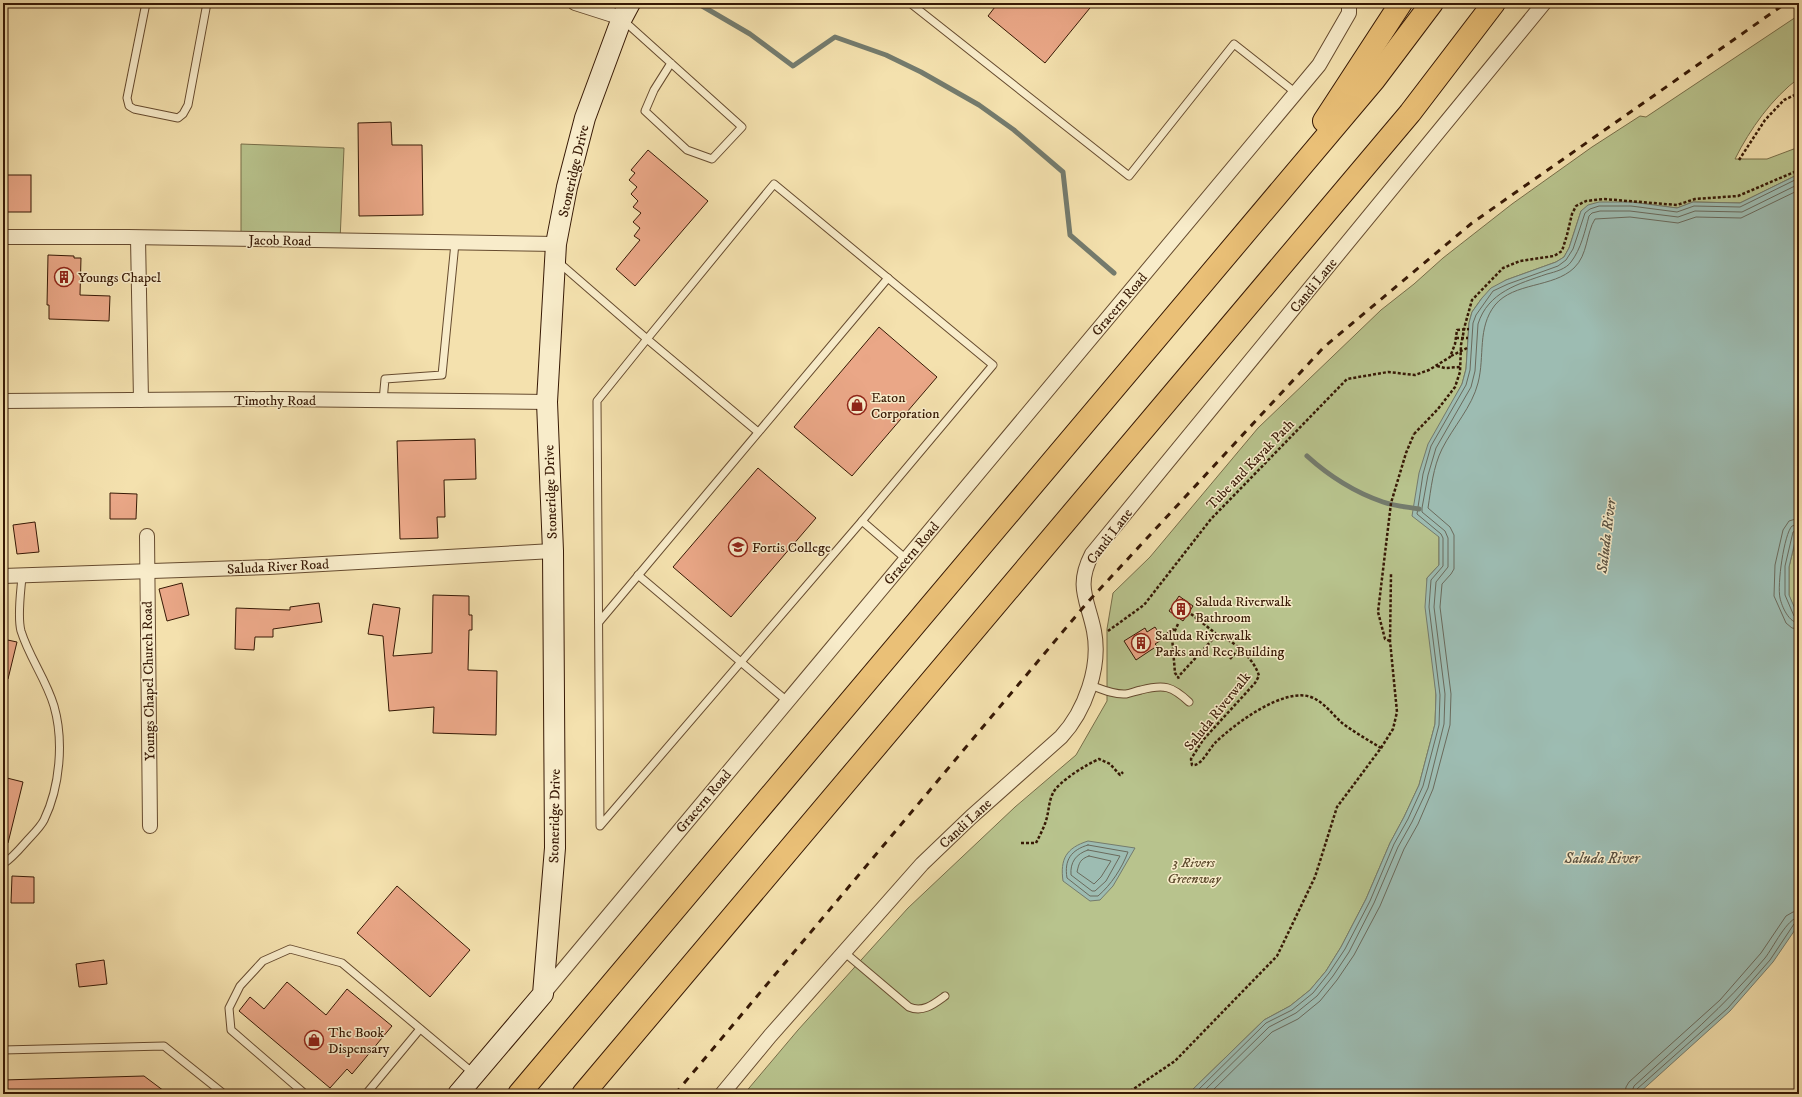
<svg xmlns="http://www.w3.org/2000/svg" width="1802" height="1097" viewBox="0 0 1802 1097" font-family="'IM FELL DW Pica',serif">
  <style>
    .green { fill: #b8c38d; stroke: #786e49 }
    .water { fill: #9dbcb2; stroke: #747b6d }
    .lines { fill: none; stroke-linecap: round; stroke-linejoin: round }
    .shore { stroke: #6a6a5c; stroke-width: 1 }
    .stream { stroke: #747b6d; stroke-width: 5 }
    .building { fill: #eaa787; stroke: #371905 }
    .lane-casing { stroke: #664b2f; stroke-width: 9 }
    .street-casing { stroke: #664b2f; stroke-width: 16 }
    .secondary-casing { stroke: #371905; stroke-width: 22 }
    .highway-casing { stroke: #371905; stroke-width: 24 }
    .path { stroke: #371905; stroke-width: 2.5; stroke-dasharray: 3 2; stroke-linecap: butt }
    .lane { stroke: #f8ecca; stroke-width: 7 }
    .street { stroke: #f8ecca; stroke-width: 14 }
    .secondary { stroke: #f8ecca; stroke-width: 20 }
    .highway { stroke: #eac077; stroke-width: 22 }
    .rail { stroke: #371905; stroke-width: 3; stroke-dasharray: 7 7; stroke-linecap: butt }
    .path-bridge { stroke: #371905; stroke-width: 2.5; stroke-dasharray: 3 2; stroke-linecap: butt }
    .labels { text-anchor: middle; stroke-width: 3; stroke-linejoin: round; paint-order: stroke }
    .street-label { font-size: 14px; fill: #371905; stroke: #f8ecca }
    .poi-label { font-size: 14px; fill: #371905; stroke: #f8ecca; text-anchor: start }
    .park-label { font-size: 14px; font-style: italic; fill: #5e4c2e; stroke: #f8ecca }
    .water-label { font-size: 15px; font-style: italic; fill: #5b5242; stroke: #f8ecca }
  </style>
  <rect width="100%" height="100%" fill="#f4e1ae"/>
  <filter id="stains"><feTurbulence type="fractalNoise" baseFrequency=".005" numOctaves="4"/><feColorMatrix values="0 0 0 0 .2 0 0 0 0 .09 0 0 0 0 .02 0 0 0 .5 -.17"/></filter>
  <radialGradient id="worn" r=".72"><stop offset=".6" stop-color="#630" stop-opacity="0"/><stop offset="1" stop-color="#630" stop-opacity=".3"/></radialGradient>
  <g class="green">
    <path d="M1799,15V78C1772,98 1750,129 1735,159H1767L1799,147V174L1740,203L1693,202L1677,208L1631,202L1581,211L1569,248L1564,257L1556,262L1506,280L1482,298L1472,312L1469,323L1466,369L1462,384L1456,396L1439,537V565L1427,578L1436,695L1435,724L1419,785L1404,817L1390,843L1366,899L1341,947L1326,971L1310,990L1290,1006L1264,1020L1188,1094H744L798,1030L908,908L1015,807L1076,755L1107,701V629L1113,593L1150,557L1258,428L1381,310L1414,284L1443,258L1512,204L1592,147L1640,116L1646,117Z"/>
    <polygon points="241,144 344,148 340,241 241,239"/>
    <polygon points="1799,525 1799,618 1789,596 1789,567"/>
  </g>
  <g class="water">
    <polygon points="1799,174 1799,525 1789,567 1789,595 1799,618 1799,924 1773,962 1730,1011 1638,1094 1188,1094 1264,1020 1290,1006 1310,990 1326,971 1341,947 1366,899 1390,843 1404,817 1419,785 1435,724 1436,695 1425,607 1427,578 1439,565 1439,537 1412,516 1419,473 1428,444 1462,384 1466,369 1469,323 1472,312 1482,298 1491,288 1506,280 1556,262 1564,257 1569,248 1581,211 1588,205 1599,202 1631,202 1677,208 1693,202 1740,203"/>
    <path d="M1088,841L1135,848L1113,886L1100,900L1090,901L1063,881C1060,859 1066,848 1088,841Z"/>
  </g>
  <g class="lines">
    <g class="shore">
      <polyline points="1799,518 1789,521 1783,530 1775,565 1774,596 1786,623 1792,628 1799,629"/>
      <path d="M1799,524L1792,526C1784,534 1777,585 1780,598C1782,607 1789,623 1799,623"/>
      <polyline points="1799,529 1793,532 1785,566 1785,595 1794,616 1799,618"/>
      <path d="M1088,845L1128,852C1122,868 1111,885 1098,896H1090L1067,878C1064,860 1071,850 1088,845Z"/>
      <path d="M1088,850L1120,856L1106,881L1095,891H1092L1071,875C1070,862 1076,854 1088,850Z"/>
      <path d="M1089,856L1111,861L1101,877L1094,884L1077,872C1079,863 1080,859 1089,856Z"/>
      <polyline points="1194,1094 1266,1023 1292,1010 1313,993 1329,973 1345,949 1370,901 1394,844 1408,819 1423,786 1439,725 1440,695 1429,607 1431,580 1443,566 1443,538 1441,534 1417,514 1423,474 1431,446 1466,385 1470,370 1473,323 1476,315 1493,291 1508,284 1558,266 1566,260 1573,249 1585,213 1590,209 1599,206 1631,206 1677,212 1694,206 1740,207 1799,178"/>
      <path d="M1201,1094L1269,1027L1296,1013L1317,996L1333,976L1349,952L1374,903L1398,847L1412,822L1428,788L1444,724L1445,694L1434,607L1436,582L1448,567V538L1445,531L1422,512V508L1428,475L1436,448L1471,387L1475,371L1478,324C1488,292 1518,284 1547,274C1555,272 1566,269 1571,262C1581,249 1585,231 1589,216L1592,213L1600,211H1630L1678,217L1695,211L1742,212L1799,184"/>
      <path d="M1209,1094L1272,1032L1298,1019L1320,1001L1337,980L1354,955L1380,906L1404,849L1418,824L1433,789L1450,725L1451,694L1440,607L1442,584L1451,574L1454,569V535L1450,527L1428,508C1431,489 1433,467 1442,449C1453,427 1472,407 1478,383C1485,356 1477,328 1495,305C1514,282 1553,288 1574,268C1588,255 1586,233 1595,219L1630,217L1678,223L1696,217L1741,218L1799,190"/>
      <polyline points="1625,1094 1626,1087 1629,1082 1720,1000 1761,953 1786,916 1793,912 1799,911"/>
      <path d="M1631,1094L1634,1086C1680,1044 1725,1006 1765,958C1773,948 1787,918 1799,917"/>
      <polyline points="1636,1094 1637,1089 1728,1008 1770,960 1794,924 1799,922"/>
    </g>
    <g class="stream">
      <polyline points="697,3 750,34 793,66 835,37 886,55 921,72 979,105 1014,130 1063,172 1070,235 1114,273"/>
      <path d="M1307,456C1329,476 1354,492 1383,502C1394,506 1408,507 1419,509"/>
    </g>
  </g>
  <g class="building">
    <polygon points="998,3 1094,3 1045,63 988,16"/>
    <polygon points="391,122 392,145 422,145 423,215 359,216 358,123"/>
    <polygon points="648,150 708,201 635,286 616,269 640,240 634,236 640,228 633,222 641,213 633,207 638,201 631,194 637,187 629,180 635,173 631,170"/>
    <rect x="4" y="175" width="27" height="37"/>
    <polygon points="48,255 74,256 74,258 81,258 80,295 110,296 109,321 49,319 49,305 47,305"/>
    <polygon points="879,327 937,377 852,476 794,427"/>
    <polygon points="475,439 476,479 444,480 445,517 437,517 438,538 400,539 397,441"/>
    <polygon points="758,468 816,518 731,617 673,567"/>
    <polygon points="110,493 137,494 136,519 110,519"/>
    <polygon points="35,522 39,552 17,554 13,525"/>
    <polygon points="182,583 189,615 167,621 159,589"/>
    <polygon points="433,595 469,596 469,615 472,615 472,630 469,630 468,670 497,671 496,735 433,733 434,707 389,711 383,636 368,634 373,604 400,608 393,656 432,653"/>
    <polygon points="1179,596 1193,606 1183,621 1169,611"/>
    <polygon points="319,603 322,622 273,629 273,637 255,637 254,650 235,649 236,608 290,610 290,607"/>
    <polygon points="1155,627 1163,639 1155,644 1157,646 1136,660 1124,641 1145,628 1147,632"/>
    <polygon points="3,639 17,642 8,679 3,679"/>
    <polygon points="3,777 23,782 8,843 3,842"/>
    <polygon points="12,876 34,877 34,903 11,903"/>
    <polygon points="397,886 470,950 430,997 357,933"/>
    <polygon points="104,960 107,984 79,987 76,964"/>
    <polygon points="287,982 326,1015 347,989 392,1026 352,1074 347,1069 330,1088 239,1011 250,997 264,1009"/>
    <polygon points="144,1076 168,1094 3,1094 3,1080"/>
  </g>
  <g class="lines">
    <defs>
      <g id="lane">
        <polyline points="146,3 127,98 129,106 134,109 178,118 183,114 188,105 207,3"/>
        <polyline points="910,3 1129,176 1234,44 1296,93"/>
        <polyline points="623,20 742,127 712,159 687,150 645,111 654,90 671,63"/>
        <polyline points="557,261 647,339 597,401 600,826 862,521 906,559"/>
        <polyline points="383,401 385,379 442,375 455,243"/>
        <polyline points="758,432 647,339 774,184 993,365 862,521"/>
        <polyline points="638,575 787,701"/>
        <polyline points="599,622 888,278"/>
        <path d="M1090,685C1101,689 1114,695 1126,694C1131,693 1136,691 1141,690C1164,684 1172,686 1189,702"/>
        <path d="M3,864C11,859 18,851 25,843C31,836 40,828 44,820C60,787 64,741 54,706C46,679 29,657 21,631C17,616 21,591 22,576"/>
        <path d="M844,952L909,1007C923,1013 934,1004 945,996"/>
        <polyline points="3,1050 164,1046 224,1094"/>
        <polyline points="305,1094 231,1030 229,1008 240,986 263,961 290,949 342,963 473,1073"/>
        <polyline points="366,1094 420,1029"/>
      </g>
      <g id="street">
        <polyline points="575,3 622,18"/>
        <polyline points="3,237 128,237 556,244"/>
        <polyline points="138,238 141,400"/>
        <polyline points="3,401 272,399 547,402"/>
        <polyline points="147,536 150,826"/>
        <polyline points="3,576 269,567 553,551"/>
        <polyline points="543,994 1319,65 1349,13 1349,3"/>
        <path d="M722,1094L770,1036L922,864L971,817L1061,737C1085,711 1101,667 1094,631C1088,600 1075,587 1092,554L1544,3"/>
      </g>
      <polyline id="secondary" points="458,1094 543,994 555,848 553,551 547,402 556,244 567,187 585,118 622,18 630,3"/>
      <g id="highway">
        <polyline points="1324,121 1401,3"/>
        <polyline points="519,1094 1374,80 1432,3"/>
        <polyline points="583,1094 1410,113 1494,3"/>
      </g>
    </defs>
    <use href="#lane" class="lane-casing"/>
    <use href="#street" class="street-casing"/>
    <use href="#secondary" class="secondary-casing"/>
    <use href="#highway" class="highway-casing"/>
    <g class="path">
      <polyline points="1739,160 1765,120 1784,100 1799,93"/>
      <polyline points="1456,338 1468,338"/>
      <polyline points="1451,356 1467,348"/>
      <polyline points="1437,366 1445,368 1460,367"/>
      <polyline points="1191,614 1219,636"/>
      <polyline points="1178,624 1172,637 1175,673 1178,677"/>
      <polyline points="1108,631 1144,605 1211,519 1347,379 1388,372 1415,375 1429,370 1450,357 1455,344 1457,330 1469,329"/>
      <polyline points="1163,636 1174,629"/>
      <polyline points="1390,641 1385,639 1378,612 1391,503 1406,453 1414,434"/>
      <polyline points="1230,659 1239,649"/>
      <polyline points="1381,748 1393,729 1397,712 1390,641 1391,574"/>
      <path d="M1021,843H1036C1040,835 1045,826 1047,817C1049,809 1049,801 1053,793C1058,782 1087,764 1099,759L1110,764L1120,775L1123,772"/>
      <path d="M1126,1094L1175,1061L1277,956L1315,877L1337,807L1381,748C1368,740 1354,732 1342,723C1332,714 1324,702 1311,697C1284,687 1234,724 1215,743C1209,749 1201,767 1192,765L1191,759L1203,740L1255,683L1259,676C1255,660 1234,641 1220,636L1212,640L1178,677L1179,679"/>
    </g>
    <use href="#lane" class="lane"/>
    <use href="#street" class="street"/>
    <use href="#secondary" class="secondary"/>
    <use href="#highway" class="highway"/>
    <polyline class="rail" points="675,1094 1086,604 1324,347 1472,223 1786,3"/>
    <polyline class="path-bridge" points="1414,434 1438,409 1455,387 1460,372 1461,345 1465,325 1472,300 1503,268 1520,261 1554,256 1562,251 1567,235 1572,214 1576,206 1586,201 1604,199 1677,205 1695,199 1738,196 1799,170"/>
  </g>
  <defs>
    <symbol id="building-ring" viewBox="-11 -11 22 22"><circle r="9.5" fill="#f8ecca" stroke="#8f2418" stroke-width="1.5"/><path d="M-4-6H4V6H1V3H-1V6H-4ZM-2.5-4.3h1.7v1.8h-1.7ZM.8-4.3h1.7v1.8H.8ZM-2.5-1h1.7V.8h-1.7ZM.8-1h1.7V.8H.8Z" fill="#8f2418"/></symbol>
    <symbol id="shop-ring" viewBox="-11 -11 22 22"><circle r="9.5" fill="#f8ecca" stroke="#8f2418" stroke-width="1.5"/><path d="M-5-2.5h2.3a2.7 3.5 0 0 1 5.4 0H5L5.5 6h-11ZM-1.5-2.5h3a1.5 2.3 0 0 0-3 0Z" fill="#8f2418"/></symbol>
    <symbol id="university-ring" viewBox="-11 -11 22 22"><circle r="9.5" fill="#f8ecca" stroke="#8f2418" stroke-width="1.5"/><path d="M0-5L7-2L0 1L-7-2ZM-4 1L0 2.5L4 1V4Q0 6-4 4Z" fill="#8f2418"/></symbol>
  </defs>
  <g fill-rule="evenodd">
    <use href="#building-ring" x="53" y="266" width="22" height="22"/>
    <use href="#shop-ring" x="846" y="394" width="22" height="22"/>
    <use href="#university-ring" x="727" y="536" width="22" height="22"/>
    <use href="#building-ring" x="1170" y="598" width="22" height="22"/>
    <use href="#building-ring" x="1130" y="632" width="22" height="22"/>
    <use href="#shop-ring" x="303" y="1029" width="22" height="22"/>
  </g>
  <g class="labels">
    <g class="street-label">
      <text transform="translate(573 171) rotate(-77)" y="5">Stoneridge Drive</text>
      <text transform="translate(280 240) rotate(1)" y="5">Jacob Road</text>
      <text transform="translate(1313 285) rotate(-51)" y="5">Candi Lane</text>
      <text transform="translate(1119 304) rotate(-50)" y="5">Gracern Road</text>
      <text x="275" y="405">Timothy Road</text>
      <text transform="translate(1250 464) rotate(-46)" y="5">Tube and Kayak Path</text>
      <text transform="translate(550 492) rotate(-92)" y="5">Stoneridge Drive</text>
      <text transform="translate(1109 536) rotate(-53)" y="5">Candi Lane</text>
      <text transform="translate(911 553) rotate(-50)" y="5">Gracern Road</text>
      <text transform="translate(278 566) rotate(-3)" y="5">Saluda River Road</text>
      <text transform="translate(148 681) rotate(-91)" y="5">Youngs Chapel Church Road</text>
      <text transform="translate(1217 711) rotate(-51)" y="5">Saluda Riverwalk</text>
      <text transform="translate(703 801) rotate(-50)" y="5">Gracern Road</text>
      <text transform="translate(554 816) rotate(-89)" y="5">Stoneridge Drive</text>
      <text transform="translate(965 823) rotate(-43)" y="5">Candi Lane</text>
    </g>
    <g class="poi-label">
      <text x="78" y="282">Youngs Chapel</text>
      <text x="871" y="402">Eaton<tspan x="871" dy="16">Corporation</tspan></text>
      <text x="752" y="552">Fortis College</text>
      <text x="1195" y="606">Saluda Riverwalk<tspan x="1195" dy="16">Bathroom</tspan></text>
      <text x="1155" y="640">Saluda Riverwalk<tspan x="1155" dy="16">Parks and Rec Building</tspan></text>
      <text x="328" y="1037">The Book<tspan x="328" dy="16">Dispensary</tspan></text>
    </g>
    <g class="park-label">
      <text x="1194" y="867">3 Rivers<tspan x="1194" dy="16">Greenway</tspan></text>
    </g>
    <g class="water-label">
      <text transform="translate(1606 536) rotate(-83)" y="5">Saluda River</text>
      <text x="1602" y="863">Saluda River</text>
    </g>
  </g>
  <rect width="1802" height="1097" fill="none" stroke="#f4e1ae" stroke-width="16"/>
  <rect x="4" y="4" width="1794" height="1089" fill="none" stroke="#371905" stroke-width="2"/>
  <rect x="8" y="8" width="1786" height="1081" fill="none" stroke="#371905"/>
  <rect width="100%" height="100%" filter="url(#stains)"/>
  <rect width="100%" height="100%" fill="url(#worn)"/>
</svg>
